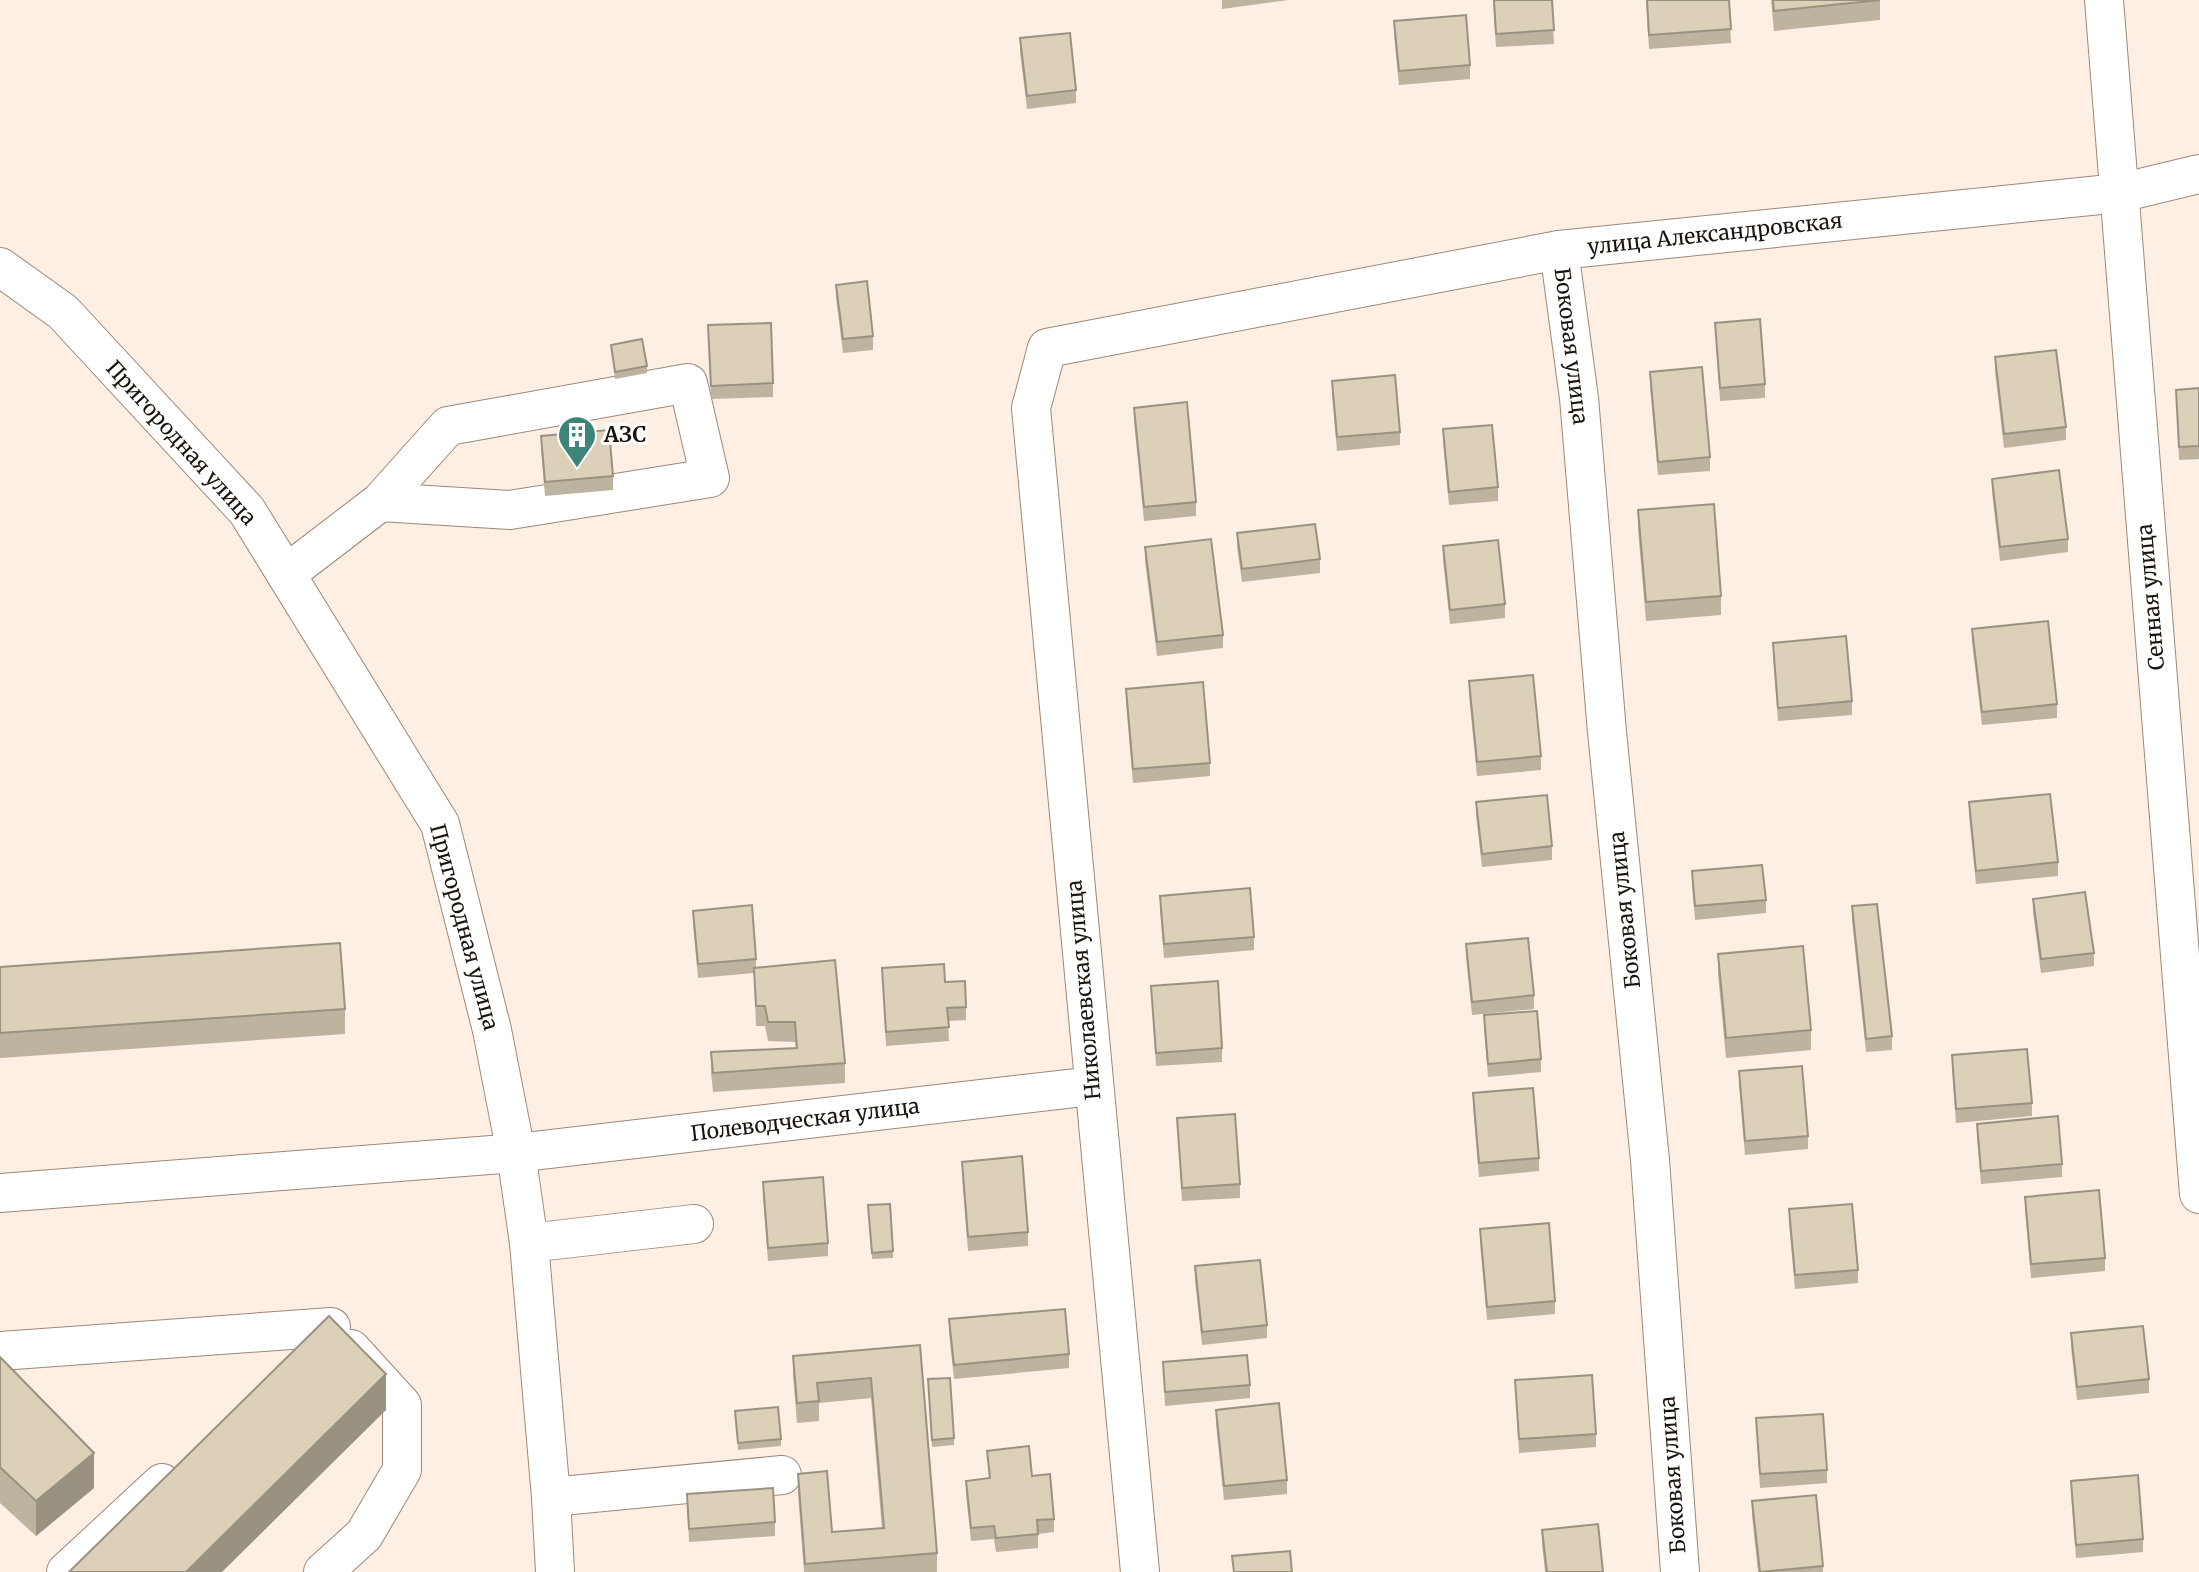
<svg xmlns="http://www.w3.org/2000/svg" width="2199" height="1572" viewBox="0 0 2199 1572" font-family="Merriweather,serif">
  <style>
    .lines { fill: none; stroke-linecap: round; stroke-linejoin: round }
    .minor-casing { stroke: #9d8877; stroke-width: 40 }
    .minor { stroke: #fff; stroke-width: 38 }
    .wall { fill: #bdb39e }
    .shaded-wall { fill: #9a9281 }
    .building { fill: #dcd0b8; stroke: #9a9281; stroke-width: 2 }
    .labels { text-anchor: middle; stroke-width: 6; stroke-linejoin: round; paint-order: stroke }
    .street-label { font-size: 21px; fill: #1b130d; stroke: #fff }
    .poi-label { font-size: 21px; font-weight: bold; fill: #1b130d; stroke: #fff; text-anchor: start }
  </style>
  <rect width="100%" height="100%" fill="#fdefe4"/>
  <g class="lines">
    <defs>
      <g id="minor">
        <polyline points="2104,0 2199,1194"/>
        <polyline points="1559,250 1579,398 1607,732 1650,1160 1680,1572"/>
        <polyline points="0,267 63,312 247,511 440,824 492,1030 516,1153 529,1243 551,1497 555,1572"/>
        <polyline points="286,574 380,502 510,510 710,478 688,383 448,426 380,502"/>
        <polyline points="0,1193 516,1153 1093,1086"/>
        <polyline points="529,1243 694,1224"/>
        <polyline points="0,1351 331,1327"/>
        <polyline points="551,1497 782,1475"/>
        <polyline points="66,1572 162,1483"/>
        <polyline points="323,1572 364,1535 402,1470 402,1405 351,1349"/>
        <polyline points="1140,1572 1031,408 1047,348 1559,250 2120,193 2199,174"/>
      </g>
    </defs>
    <use href="#minor" class="minor-casing"/>
    <use href="#minor" class="minor"/>
  </g>
  <g class="wall">
    <polygon points="1222,0 1288,0 1222,9"/>
    <polygon points="1493,0 1552,0 1554,44 1496,47"/>
    <polygon points="1646,0 1729,0 1731,43 1649,49"/>
    <polygon points="1771,0 1880,0 1880,20 1774,31"/>
    <polygon points="1394,21 1470,65 1470,79 1399,85 1394,35"/>
    <polygon points="1020,38 1076,90 1076,103 1027,109 1020,52"/>
    <polygon points="836,285 873,336 873,350 843,353 836,298"/>
    <polygon points="1715,323 1765,384 1765,398 1720,401"/>
    <polygon points="708,325 773,383 773,397 711,399"/>
    <polygon points="611,345 647,366 647,373 615,379"/>
    <polygon points="1995,357 2066,427 2066,440 2004,448 1995,371"/>
    <polygon points="1650,372 1710,457 1710,471 1658,475 1650,386"/>
    <polygon points="1332,381 1400,432 1400,445 1337,451 1332,394"/>
    <polygon points="2199,388 2199,459 2179,460 2176,390"/>
    <polygon points="1134,408 1196,502 1196,516 1144,521 1134,421"/>
    <polygon points="1443,429 1498,487 1498,501 1449,505 1443,443"/>
    <polygon points="541,436 613,476 613,490 545,496 541,449"/>
    <polygon points="1992,479 2068,539 2068,552 2000,561 1992,492"/>
    <polygon points="1638,510 1721,596 1721,615 1646,621 1638,530"/>
    <polygon points="1237,533 1320,559 1320,573 1242,582 1237,547"/>
    <polygon points="1443,546 1505,604 1505,618 1450,624 1443,560"/>
    <polygon points="1145,547 1223,635 1223,648 1157,656 1145,561"/>
    <polygon points="1972,629 2057,704 2057,718 1982,725 1972,642"/>
    <polygon points="1773,643 1852,701 1852,715 1778,721 1773,656"/>
    <polygon points="1469,681 1541,756 1541,770 1477,776 1469,695"/>
    <polygon points="1126,689 1210,763 1210,776 1133,783 1126,702"/>
    <polygon points="1476,802 1552,846 1552,860 1482,867 1476,815"/>
    <polygon points="1969,802 2058,862 2058,876 1976,884 1969,816"/>
    <polygon points="1692,871 1766,900 1766,913 1695,920 1692,885"/>
    <polygon points="1160,896 1254,937 1254,950 1164,958 1160,910"/>
    <polygon points="2033,899 2094,953 2094,966 2041,973 2033,912"/>
    <polygon points="1852,906 1892,1036 1892,1050 1866,1052 1852,920"/>
    <polygon points="693,911 756,959 756,967 845,1063 845,1083 713,1092 711,1072 711,1052 796,1048 795,1042 768,1041 765,1026 756,1026 754,973 698,978 693,924"/>
    <polygon points="1466,944 1534,995 1534,1009 1472,1015 1466,957"/>
    <polygon points="1718,954 1811,1030 1811,1050 1726,1058 1718,974"/>
    <polygon points="0,967 345,1009 345,1034 0,1058"/>
    <polygon points="882,968 945,982 966,1007 966,1020 948,1021 949,1041 886,1046"/>
    <polygon points="1151,986 1222,1048 1222,1062 1156,1066"/>
    <polygon points="1484,1015 1541,1059 1541,1072 1488,1077 1484,1029"/>
    <polygon points="1952,1055 2032,1103 2032,1116 1956,1123 1952,1069"/>
    <polygon points="1739,1071 1808,1136 1808,1149 1745,1155 1739,1085"/>
    <polygon points="1473,1093 1539,1158 1539,1171 1479,1177 1473,1107"/>
    <polygon points="1177,1118 1240,1184 1240,1198 1182,1201"/>
    <polygon points="1977,1124 2062,1164 2062,1177 1981,1184 1977,1137"/>
    <polygon points="962,1162 1028,1232 1028,1246 968,1251 962,1175"/>
    <polygon points="763,1182 828,1243 828,1256 768,1261 763,1196"/>
    <polygon points="2025,1197 2105,1258 2105,1271 2031,1278 2025,1210"/>
    <polygon points="1789,1209 1858,1270 1858,1283 1795,1289 1789,1223"/>
    <polygon points="868,1212 893,1251 893,1258 872,1259"/>
    <polygon points="1480,1229 1555,1301 1555,1314 1487,1320 1480,1242"/>
    <polygon points="1195,1266 1267,1325 1267,1338 1202,1345 1195,1280"/>
    <polygon points="949,1319 1069,1354 1069,1368 954,1379 949,1333"/>
    <polygon points="2071,1333 2149,1379 2149,1393 2077,1400 2071,1347"/>
    <polygon points="920,1345 937,1553 937,1572 804,1572 798,1494 798,1474 832,1532 882,1529 871,1398 819,1403 819,1421 797,1423 793,1375 793,1356"/>
    <polygon points="0,1357 94,1488 36,1536 0,1503"/>
    <polygon points="1163,1362 1250,1385 1250,1398 1165,1406"/>
    <polygon points="1515,1380 1596,1434 1596,1447 1519,1453"/>
    <polygon points="928,1386 954,1438 954,1445 932,1447"/>
    <polygon points="1216,1410 1287,1480 1287,1494 1224,1500 1216,1424"/>
    <polygon points="735,1411 781,1439 781,1446 738,1450"/>
    <polygon points="1756,1418 1827,1470 1827,1483 1760,1488"/>
    <polygon points="987,1451 1032,1476 1054,1519 1054,1532 1038,1534 1038,1548 996,1552 994,1539 971,1541 966,1494 966,1481 989,1478"/>
    <polygon points="2071,1481 2143,1539 2143,1552 2076,1558 2071,1494"/>
    <polygon points="687,1494 775,1522 775,1536 689,1542"/>
    <polygon points="1752,1501 1823,1566 1823,1572 1758,1572 1752,1515"/>
    <polygon points="1542,1530 1603,1572 1545,1572 1542,1544"/>
  </g>
  <g class="shaded-wall">
    <polygon points="386,1374 386,1410 222,1572 186,1572"/>
    <polygon points="94,1453 94,1488 36,1536 36,1501"/>
  </g>
  <g class="building">
    <polygon points="1494,0 1552,0 1554,30 1496,34"/>
    <polygon points="1647,0 1729,0 1731,29 1649,35"/>
    <polygon points="1773,0 1880,0 1774,11"/>
    <polygon points="1466,15 1470,65 1399,71 1394,21"/>
    <polygon points="1070,33 1076,90 1027,96 1020,38"/>
    <polygon points="867,281 873,336 843,339 836,285"/>
    <polygon points="1760,319 1765,384 1720,388 1715,323"/>
    <polygon points="771,323 773,383 711,386 708,325"/>
    <polygon points="642,339 647,366 615,372 611,345"/>
    <polygon points="2056,350 2066,427 2004,434 1995,357"/>
    <polygon points="1702,367 1710,457 1658,462 1650,372"/>
    <polygon points="1395,375 1400,432 1337,437 1332,381"/>
    <polygon points="2199,388 2199,446 2179,447 2176,390"/>
    <polygon points="1187,402 1196,502 1144,507 1134,408"/>
    <polygon points="1492,425 1498,487 1449,492 1443,429"/>
    <polygon points="609,430 613,476 545,482 541,436"/>
    <polygon points="2059,470 2068,539 2000,547 1992,479"/>
    <polygon points="1714,504 1721,596 1646,602 1638,510"/>
    <polygon points="1315,524 1320,559 1242,569 1237,533"/>
    <polygon points="1211,539 1223,635 1157,642 1145,547"/>
    <polygon points="1498,540 1505,604 1450,610 1443,546"/>
    <polygon points="2048,621 2057,704 1982,712 1972,629"/>
    <polygon points="1846,636 1852,701 1778,708 1773,643"/>
    <polygon points="1533,675 1541,756 1477,762 1469,681"/>
    <polygon points="1203,682 1210,763 1133,769 1126,689"/>
    <polygon points="2050,794 2058,862 1976,871 1969,802"/>
    <polygon points="1547,795 1552,846 1482,854 1476,802"/>
    <polygon points="1762,865 1766,900 1695,906 1692,871"/>
    <polygon points="1250,888 1254,937 1164,944 1160,896"/>
    <polygon points="2085,892 2094,953 2041,959 2033,899"/>
    <polygon points="1877,904 1892,1036 1866,1039 1852,906"/>
    <polygon points="752,905 756,959 698,964 693,911"/>
    <polygon points="1528,938 1534,995 1472,1002 1466,944"/>
    <polygon points="340,943 345,1009 0,1033 0,967"/>
    <polygon points="1803,946 1811,1030 1726,1038 1718,954"/>
    <polygon points="835,960 845,1063 713,1073 711,1052 797,1048 795,1022 768,1022 765,1006 756,1006 754,968"/>
    <polygon points="944,964 945,982 965,981 966,1007 947,1008 949,1027 886,1032 882,968"/>
    <polygon points="1218,981 1222,1048 1156,1053 1151,986"/>
    <polygon points="1537,1011 1541,1059 1488,1064 1484,1015"/>
    <polygon points="2027,1049 2032,1103 1956,1109 1952,1055"/>
    <polygon points="1802,1066 1808,1136 1745,1141 1739,1071"/>
    <polygon points="1533,1088 1539,1158 1479,1163 1473,1093"/>
    <polygon points="1235,1114 1240,1184 1182,1188 1177,1118"/>
    <polygon points="2058,1116 2062,1164 1981,1171 1977,1124"/>
    <polygon points="1022,1156 1028,1232 968,1237 962,1162"/>
    <polygon points="823,1177 828,1243 768,1248 763,1182"/>
    <polygon points="2099,1190 2105,1258 2031,1264 2025,1197"/>
    <polygon points="890,1204 893,1251 872,1253 868,1205"/>
    <polygon points="1852,1204 1858,1270 1795,1275 1789,1209"/>
    <polygon points="1549,1223 1555,1301 1487,1307 1480,1229"/>
    <polygon points="1260,1260 1267,1325 1202,1332 1195,1266"/>
    <polygon points="1065,1309 1069,1354 954,1365 949,1319"/>
    <polygon points="329,1316 386,1374 186,1572 69,1572"/>
    <polygon points="2143,1326 2149,1379 2077,1387 2071,1333"/>
    <polygon points="920,1345 937,1553 805,1564 798,1474 827,1471 832,1532 884,1528 871,1378 817,1383 819,1401 797,1403 793,1356"/>
    <polygon points="1247,1355 1250,1385 1165,1392 1163,1362"/>
    <polygon points="0,1357 94,1453 36,1501 0,1467"/>
    <polygon points="1592,1375 1596,1434 1519,1439 1515,1380"/>
    <polygon points="950,1378 954,1438 932,1440 928,1379"/>
    <polygon points="1279,1403 1287,1480 1224,1486 1216,1410"/>
    <polygon points="778,1407 781,1439 738,1443 735,1411"/>
    <polygon points="1823,1414 1827,1470 1760,1474 1756,1418"/>
    <polygon points="1029,1446 1032,1476 1050,1474 1054,1519 1037,1520 1038,1534 996,1538 994,1526 971,1528 966,1481 990,1478 987,1451"/>
    <polygon points="2138,1475 2143,1539 2076,1545 2071,1481"/>
    <polygon points="773,1488 775,1522 689,1529 687,1494"/>
    <polygon points="1816,1495 1823,1566 1760,1572 1752,1501"/>
    <polygon points="1598,1524 1603,1572 1547,1572 1542,1530"/>
    <polygon points="1290,1551 1292,1572 1234,1572 1232,1556"/>
  </g>
  <defs>
    <symbol id="building-pin" viewBox="-11 -11 22 30"><path d="M0 17L-7.5 6A9.5 9.5 0 1 1 7.5 6Z" fill="#3f8479" stroke="#fff"/><path d="M-4-6H4V6H1V3H-1V6H-4ZM-2.5-4.3h1.7v1.8h-1.7ZM.8-4.3h1.7v1.8H.8ZM-2.5-1h1.7V.8h-1.7ZM.8-1h1.7V.8H.8Z" fill="#fff"/></symbol>
  </defs>
  <g fill-rule="evenodd">
    <use href="#building-pin" x="555" y="413" width="44" height="60"/>
  </g>
  <g class="labels">
    <g class="street-label">
      <text transform="translate(1715 234) rotate(-6)" y="7">улица Александровская</text>
      <text transform="translate(1571 346) rotate(83)" y="7">Боковая улица</text>
      <text transform="translate(181 443) rotate(48)" y="7">Пригородная улица</text>
      <text transform="translate(2151 597) rotate(-95)" y="7">Сенная улица</text>
      <text transform="translate(1625 910) rotate(-96)" y="7">Боковая улица</text>
      <text transform="translate(464 927) rotate(75)" y="7">Пригородная улица</text>
      <text transform="translate(1084 990) rotate(-95)" y="7">Николаевская улица</text>
      <text transform="translate(805 1120) rotate(-7)" y="7">Полеводческая улица</text>
      <text transform="translate(1673 1475) rotate(-94)" y="7">Боковая улица</text>
    </g>
    <g class="poi-label">
      <text x="604" y="442">АЗС</text>
    </g>
  </g>
</svg>
